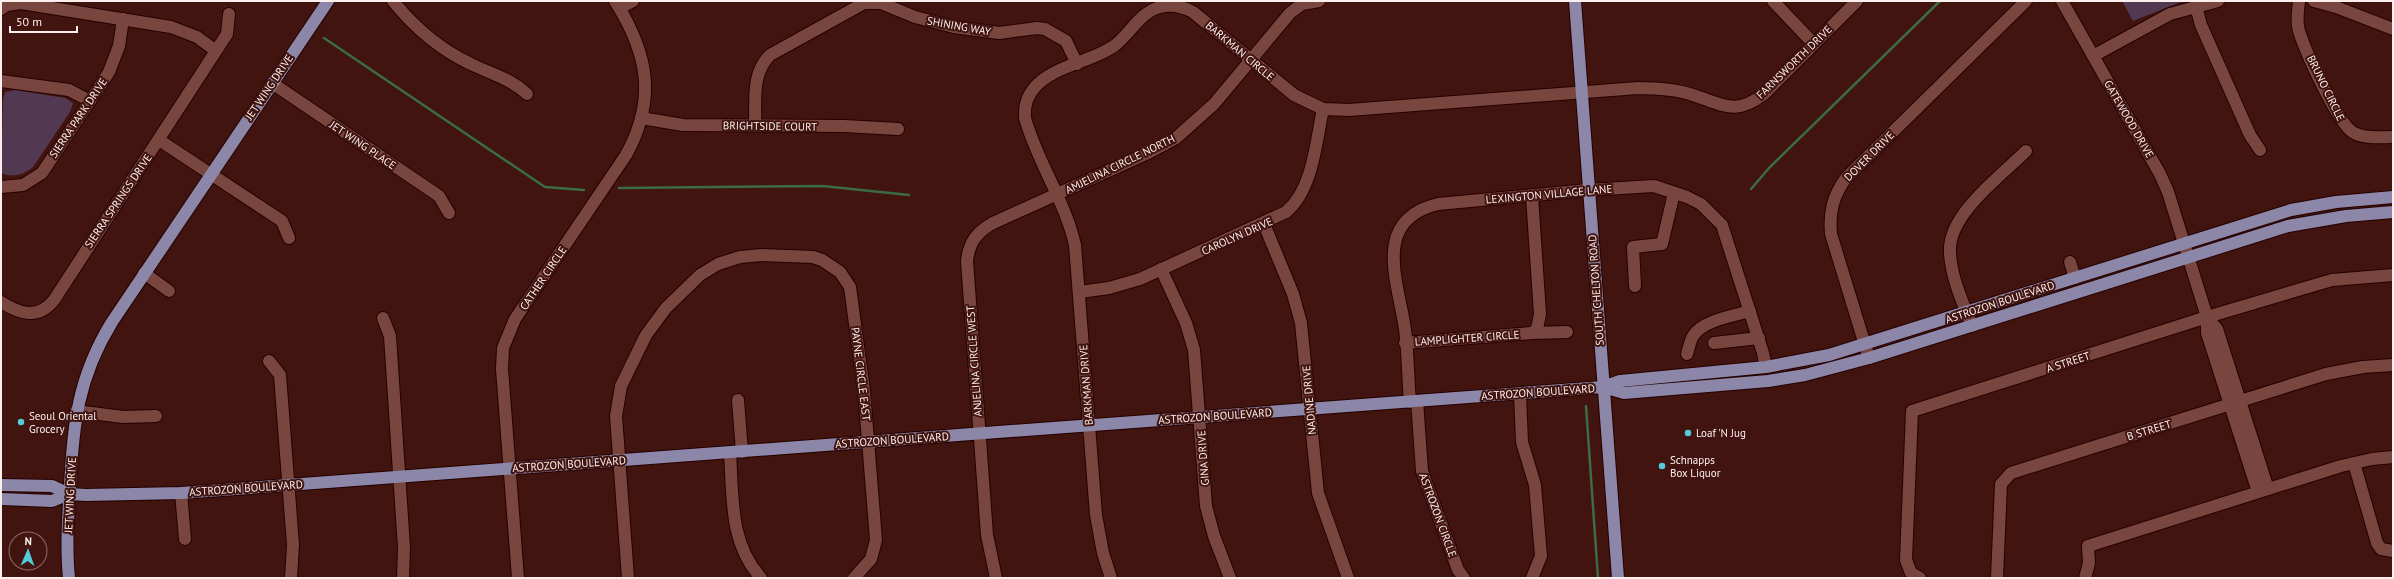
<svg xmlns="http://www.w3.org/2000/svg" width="2394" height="579" viewBox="0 0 2394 579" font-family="'PT Sans',sans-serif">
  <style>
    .green { fill: #523951 }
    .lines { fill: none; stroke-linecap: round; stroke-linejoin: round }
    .stream { stroke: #3b6c43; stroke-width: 2.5 }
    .minor-casing { stroke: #250000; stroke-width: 14 }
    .major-casing { stroke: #250000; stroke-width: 14 }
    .minor { stroke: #78463f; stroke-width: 12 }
    .major { stroke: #8c86a8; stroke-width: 12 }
    .poi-dot { fill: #53cbdb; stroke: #411410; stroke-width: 1.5 }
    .labels { text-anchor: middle; stroke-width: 4; stroke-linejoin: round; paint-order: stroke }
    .street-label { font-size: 11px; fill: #fcefed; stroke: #411410 }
    .poi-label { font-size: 11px; fill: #fcefed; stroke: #411410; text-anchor: start }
  </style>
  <rect width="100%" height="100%" fill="#411410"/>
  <g class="green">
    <polygon points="2122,1 2183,1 2133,21"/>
    <path d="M16,90L65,98L73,103L70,112L33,167C23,175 13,178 1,173L3,100L5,92Z"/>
  </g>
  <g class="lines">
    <g class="stream">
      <polyline points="324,38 545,187 584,190"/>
      <polyline points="619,188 823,186 909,195"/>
      <polyline points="1751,189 1770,167 1940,1"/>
      <polyline points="1586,406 1598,578"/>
    </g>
    <defs>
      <g id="minor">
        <path d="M393,1C414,27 441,50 471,64C491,74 510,78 527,94"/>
        <polyline points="1773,1 1813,43"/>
        <polyline points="2062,1 2160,174 2168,192 2207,317 2207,333 2258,492"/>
        <path d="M2299,1C2298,11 2296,22 2299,31C2305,50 2338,125 2354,133C2365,139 2381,137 2393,137"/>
        <polyline points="2314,1 2336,7 2393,29"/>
        <polyline points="2196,6 2201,25 2250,135 2260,150"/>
        <polyline points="620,8 633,1"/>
        <polyline points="1,9 7,5 21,3 171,27 197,37 216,51"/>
        <polyline points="2093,56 2170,14 2218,1"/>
        <polyline points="1,81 69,90 90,101"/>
        <polyline points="272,83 439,196 449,213"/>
        <polyline points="641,118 683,125 844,126 898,129"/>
        <path d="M755,125C756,101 751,74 770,55L864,3H881L915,17L954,27L999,33L1037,28L1045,29L1066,41L1077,64"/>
        <polyline points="159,140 282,221 289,238"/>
        <polyline points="1,187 23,185 42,173 109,72 119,46 123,19"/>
        <polyline points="1264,224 1293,294 1301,323 1318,493 1348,578"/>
        <polyline points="2070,262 2075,278"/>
        <polyline points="1161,269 1186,323 1194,350 1206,506 1214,536 1230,578"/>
        <polyline points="144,273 169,291"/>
        <polyline points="1635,286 1633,247 1662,244 1674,193"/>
        <path d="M1080,292L1109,288L1140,279L1286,212C1313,190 1316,141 1323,109"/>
        <path d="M1,302C20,314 38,320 54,300L227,34L229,14"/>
        <polyline points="2207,317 2217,329 2268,489"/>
        <polyline points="383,318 390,336 404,548 403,578"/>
        <path d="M1972,326C1963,303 1951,277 1950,253C1947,215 2001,176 2026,151"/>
        <polyline points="1532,333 1567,332"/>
        <polyline points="1405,343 1532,333 1537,329 1540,314 1532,196"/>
        <polyline points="1714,343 1759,338"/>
        <path d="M1687,354C1689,348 1690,341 1693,336C1703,320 1733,316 1750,311"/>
        <path d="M1869,358L1831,234C1829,212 1833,196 1846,178L2026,1"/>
        <polyline points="269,361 280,375 293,545 291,578"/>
        <polyline points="1520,394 1522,442 1535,485 1541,556 1532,578"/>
        <polyline points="738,400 742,452"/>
        <polyline points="1417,401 1422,471 1458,570 1464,578"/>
        <path d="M1410,402C1408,378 1408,353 1405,329C1398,281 1371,220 1438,204L1588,190L1654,186L1687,197L1701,204L1722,225L1763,353L1766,367"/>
        <polyline points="76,411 123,417 156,416"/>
        <path d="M730,453C733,496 729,543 761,578"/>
        <polyline points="2354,463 2377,543 2381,549 2393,551"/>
        <polyline points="181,493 185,539"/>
        <path d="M518,578L502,369L503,348L515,319L626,155C657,99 648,53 615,1"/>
        <polyline points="628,578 616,416 621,386 646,335 666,308 700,275 718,264 740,257 762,255 813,257 822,260 840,272 850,287 864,391 876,540 871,559 854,578"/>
        <path d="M996,578L987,535L967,261C969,242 977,232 993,223L1150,152L1176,138L1214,104L1290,13L1302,4L1319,1"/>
        <path d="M1111,578L1103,553L1096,515L1075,245C1065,200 1037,162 1025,118C1024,106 1027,96 1035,87C1053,66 1091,62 1114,46C1130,34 1140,12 1160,7C1172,4 1183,7 1193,12L1294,95L1323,109L1349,110L1638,88C1657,88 1675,89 1693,95C1724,105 1735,116 1764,94L1857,1"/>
        <polyline points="1920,578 1911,573 1906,560 1912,411 2207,317 2332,280 2393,275"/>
        <polyline points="1997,578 2001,484 2011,473 2326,374 2363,367 2393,365"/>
        <polyline points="2085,578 2089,563 2088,546 2341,466 2372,459 2393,457"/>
      </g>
      <g id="major">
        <polyline points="1575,1 1618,578"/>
        <polyline points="1603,387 1624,393 1768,381 1805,375 1869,358 2288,226 2346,216 2393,212"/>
        <polyline points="1,485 52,486 69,494 86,495 181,493 1603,387 1620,381 1766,367 1829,355 2291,210 2336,202 2393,197"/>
        <polyline points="1,499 52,501 69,494"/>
        <path d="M69,578C66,548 68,517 70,487C73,424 78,377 112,322L328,1"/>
      </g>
    </defs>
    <use href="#minor" class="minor-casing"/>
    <use href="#major" class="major-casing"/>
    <use href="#minor" class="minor"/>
    <use href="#major" class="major"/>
  </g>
  <g class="poi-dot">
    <circle cx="21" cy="422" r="4"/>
    <circle cx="1688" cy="433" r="4"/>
    <circle cx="1662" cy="466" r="4"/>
  </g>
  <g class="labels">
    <g class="street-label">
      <text transform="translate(959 26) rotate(10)" y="4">SHINING WAY</text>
      <text transform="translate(1240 51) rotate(40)" y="4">BARKMAN CIRCLE</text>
      <text transform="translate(1794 62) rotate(-44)" y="4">FARNSWORTH DRIVE</text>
      <text transform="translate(269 87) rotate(-56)" y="4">JET WING DRIVE</text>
      <text transform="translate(2326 88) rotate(64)" y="4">BRUNO CIRCLE</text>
      <text transform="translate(78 118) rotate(-56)" y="4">SIERRA PARK DRIVE</text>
      <text transform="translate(2129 119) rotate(60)" y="4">GATEWOOD DRIVE</text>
      <text transform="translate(770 126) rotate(1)" y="4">BRIGHTSIDE COURT</text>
      <text transform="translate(363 145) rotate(34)" y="4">JET WING PLACE</text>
      <text transform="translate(1869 156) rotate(-45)" y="4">DOVER DRIVE</text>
      <text transform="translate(1120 164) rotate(-26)" y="4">AMJELINA CIRCLE NORTH</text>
      <text transform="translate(1549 194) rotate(-5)" y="4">LEXINGTON VILLAGE LANE</text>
      <text transform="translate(118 201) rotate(-56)" y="4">SIERRA SPRINGS DRIVE</text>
      <text transform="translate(1237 236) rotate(-24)" y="4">CAROLYN DRIVE</text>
      <text transform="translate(543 278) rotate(-56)" y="4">CATHER CIRCLE</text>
      <text transform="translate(1596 290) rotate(-94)" y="4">SOUTH CHELTON ROAD</text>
      <text transform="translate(2000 302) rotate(-18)" y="4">ASTROZON BOULEVARD</text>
      <text transform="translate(1467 338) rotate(-4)" y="4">LAMPLIGHTER CIRCLE</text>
      <text transform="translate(974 361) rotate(-94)" y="4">ANJELINA CIRCLE WEST</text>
      <text transform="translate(2068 362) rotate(-18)" y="4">A STREET</text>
      <text transform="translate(861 374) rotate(83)" y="4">PAYNE CIRCLE EAST</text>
      <text transform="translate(1086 385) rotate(-94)" y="4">BARKMAN DRIVE</text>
      <text transform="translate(1538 392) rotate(-4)" y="4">ASTROZON BOULEVARD</text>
      <text transform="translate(1309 400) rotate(-95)" y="4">NADINE DRIVE</text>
      <text transform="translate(1215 416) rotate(-4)" y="4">ASTROZON BOULEVARD</text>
      <text transform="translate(2149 430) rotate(-17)" y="4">B STREET</text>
      <text transform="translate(892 440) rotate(-4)" y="4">ASTROZON BOULEVARD</text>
      <text transform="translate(1203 458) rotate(-94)" y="4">GINA DRIVE</text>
      <text transform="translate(569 464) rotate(-4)" y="4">ASTROZON BOULEVARD</text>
      <text transform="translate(246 488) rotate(-4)" y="4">ASTROZON BOULEVARD</text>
      <text transform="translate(70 495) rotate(-87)" y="4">JET WING DRIVE</text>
      <text transform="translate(1438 515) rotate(70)" y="4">ASTROZON CIRCLE</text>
    </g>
    <g class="poi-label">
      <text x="29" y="420">Seoul Oriental<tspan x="29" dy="13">Grocery</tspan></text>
      <text x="1696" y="437">Loaf 'N Jug</text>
      <text x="1670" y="464">Schnapps<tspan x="1670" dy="13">Box Liquor</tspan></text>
    </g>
  </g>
  <rect width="2394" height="579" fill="none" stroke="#fcefed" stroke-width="4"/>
  <g transform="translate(28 551) rotate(2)"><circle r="19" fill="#411410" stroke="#8c6c68"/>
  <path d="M0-3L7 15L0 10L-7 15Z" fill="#53cbdb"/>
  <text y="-6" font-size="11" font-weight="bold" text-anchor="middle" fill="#fcefed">N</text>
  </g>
  <path d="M10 26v6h67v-6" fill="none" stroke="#fcefed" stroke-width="2"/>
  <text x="16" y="26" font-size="12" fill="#fcefed" stroke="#411410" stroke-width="3" paint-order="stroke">50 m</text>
</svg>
